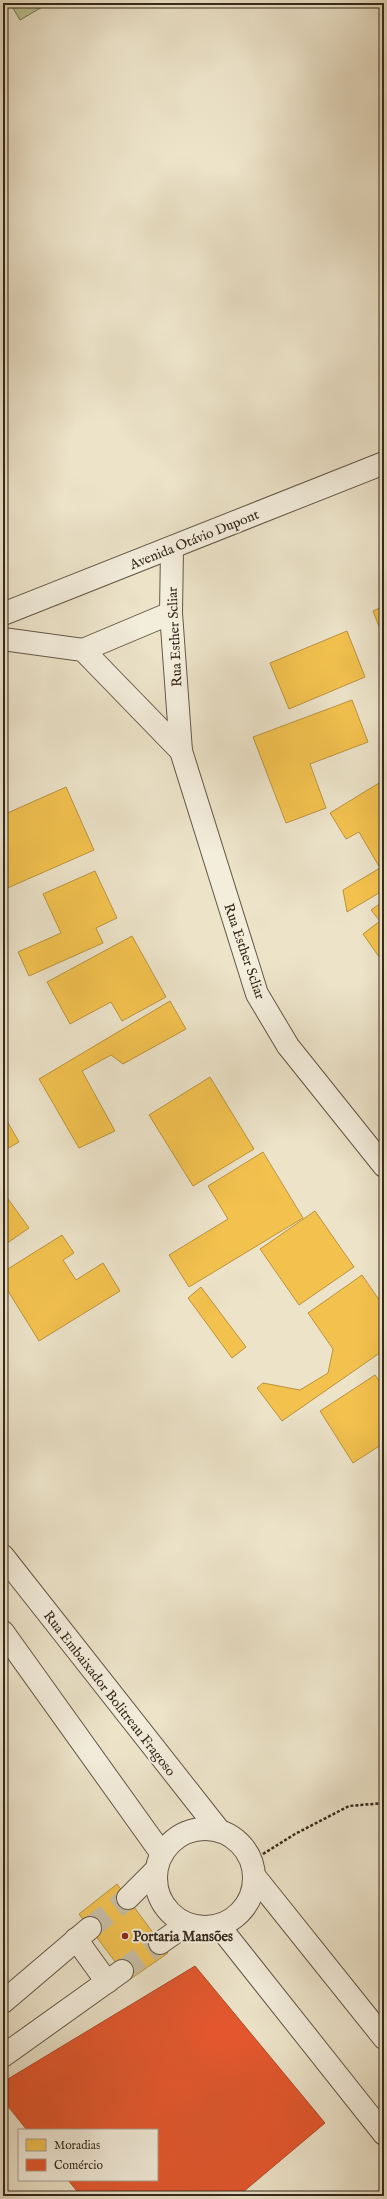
<svg xmlns="http://www.w3.org/2000/svg" width="387" height="2199" viewBox="0 0 387 2199" font-family="'IM FELL English',serif">
  <style>
    .green { fill: #bbc394; stroke: #787657 }
    .homes { fill: #f2c14e; stroke: #ba933e }
    .shops { fill: #e4572e; stroke: #b04928 }
    .lines { fill: none; stroke-linecap: round; stroke-linejoin: round }
    .minor-tunnel { stroke: #c8bea6; stroke-width: 22; stroke-dasharray: 22 11; stroke-linecap: butt }
    .minor-casing { stroke: #645746; stroke-width: 24 }
    .path { stroke: #36281a; stroke-width: 2.5; stroke-dasharray: 3 2; stroke-linecap: butt }
    .minor { stroke: #f3eddc; stroke-width: 22 }
    .poi-dot { fill: #8f2418; stroke: #f3eddc; stroke-width: 1.5 }
    .labels { text-anchor: middle; stroke-width: 4; stroke-linejoin: round; paint-order: stroke }
    .street-label { font-size: 14px; fill: #36281a; stroke: #f3eddc }
    .poi-label { font-size: 14px; font-weight: bold; fill: #36281a; stroke: #f3eddc; text-anchor: start }
  </style>
  <rect width="100%" height="100%" fill="#ece3c9"/>
  <filter id="stains"><feTurbulence type="fractalNoise" baseFrequency=".005" numOctaves="4"/><feColorMatrix values="0 0 0 0 .2 0 0 0 0 .09 0 0 0 0 .02 0 0 0 .5 -.17"/></filter>
  <radialGradient id="worn" r=".72"><stop offset=".6" stop-color="#630" stop-opacity="0"/><stop offset="1" stop-color="#630" stop-opacity=".3"/></radialGradient>
  <polygon class="green" points="10,3 49,3 20,20"/>
  <g class="homes">
    <polygon points="384,606 384,639 373,611"/>
    <polygon points="347,631 365,677 289,709 270,663"/>
    <polygon points="352,700 368,742 310,764 326,808 286,823 253,737"/>
    <polygon points="384,780 384,890 347,912 343,890 380,868 359,832 346,839 330,813"/>
    <polygon points="66,787 94,850 3,890 3,815"/>
    <polygon points="95,871 117,918 96,928 103,943 29,976 18,952 61,933 43,894"/>
    <polygon points="384,901 384,964 363,934 380,921 371,910"/>
    <polygon points="132,936 166,997 122,1021 111,1002 70,1024 47,982"/>
    <polygon points="170,1001 186,1029 123,1064 111,1055 82,1071 115,1131 79,1148 39,1079"/>
    <polygon points="210,1077 254,1149 193,1186 149,1115"/>
    <polygon points="3,1114 19,1142 3,1151"/>
    <polygon points="263,1152 303,1218 189,1287 169,1255 228,1219 208,1186"/>
    <polygon points="3,1192 29,1228 3,1246"/>
    <polygon points="315,1211 354,1267 299,1305 260,1249"/>
    <polygon points="62,1235 74,1253 63,1260 76,1280 103,1263 120,1291 39,1341 3,1283 3,1272"/>
    <polygon points="362,1275 384,1307 384,1350 282,1421 257,1388 263,1383 300,1390 328,1373 333,1349 308,1313"/>
    <polygon points="201,1287 246,1347 232,1358 188,1298"/>
    <polygon points="375,1375 384,1388 384,1443 353,1463 320,1411"/>
    <polygon points="117,1884 168,1953 129,1980 79,1914"/>
  </g>
  <polygon class="shops" points="195,1966 325,2123 243,2192 247,2196 81,2196 68,2180 157,2180 157,2130 27,2130 3,2100 3,2082"/>
  <g class="lines">
    <g class="minor-tunnel">
      <polyline points="90,1928 128,1898"/>
      <polyline points="122,1971 160,1943"/>
    </g>
    <defs>
      <g id="minor">
        <polyline points="172,548 171,613 181,751 257,994 288,1046 384,1166"/>
        <polyline points="3,614 384,463"/>
        <polyline points="3,639 83,650 181,751"/>
        <polyline points="83,650 171,613"/>
        <polyline points="3,1556 218,1829"/>
        <polyline points="3,1632 162,1854"/>
        <circle cx="205" cy="1878" r="49"/>
        <polyline points="255,1877 384,2038"/>
        <polyline points="128,1898 156,1870"/>
        <polyline points="219,1926 384,2134"/>
        <polyline points="76,1939 107,1982"/>
        <polyline points="160,1943 187,1924"/>
        <polyline points="3,2002 90,1928"/>
        <polyline points="3,2056 122,1971"/>
      </g>
    </defs>
    <use href="#minor" class="minor-casing"/>
    <polyline class="path" points="263,1854 295,1834 349,1806 384,1803"/>
    <use href="#minor" class="minor"/>
  </g>
  <circle class="poi-dot" cx="125" cy="1936" r="4"/>
  <g class="labels">
    <g class="street-label">
      <text transform="translate(194 539) rotate(-22)" y="5">Avenida Otávio Dupont</text>
      <text transform="translate(174 637) rotate(-93)" y="5">Rua Esther Scliar</text>
      <text transform="translate(245 951) rotate(71)" y="5">Rua Esther Scliar</text>
      <text transform="translate(110 1693) rotate(52)" y="5">Rua Embaixador Bolitreau Fragoso</text>
    </g>
    <g class="poi-label">
      <text x="133" y="1941">Portaria Mansões</text>
    </g>
  </g>
  <rect width="387" height="2199" fill="none" stroke="#ece3c9" stroke-width="16"/>
  <rect x="4" y="4" width="379" height="2191" fill="none" stroke="#36281a" stroke-width="2"/>
  <rect x="8" y="8" width="371" height="2183" fill="none" stroke="#36281a"/>
  <rect x="18" y="2129" width="140" height="52" fill="#f3eddc" stroke="#a79e8e"/>
  <rect x="26" y="2139" width="20" height="12" fill="#f2c14e" stroke="#a79e8e"/>
  <text x="54" y="2149" font-size="12" fill="#36281a">Moradias</text>
  <rect x="26" y="2159" width="20" height="12" fill="#e4572e" stroke="#a79e8e"/>
  <text x="54" y="2169" font-size="12" fill="#36281a">Comércio</text>
  <rect width="100%" height="100%" filter="url(#stains)"/>
  <rect width="100%" height="100%" fill="url(#worn)"/>
</svg>
